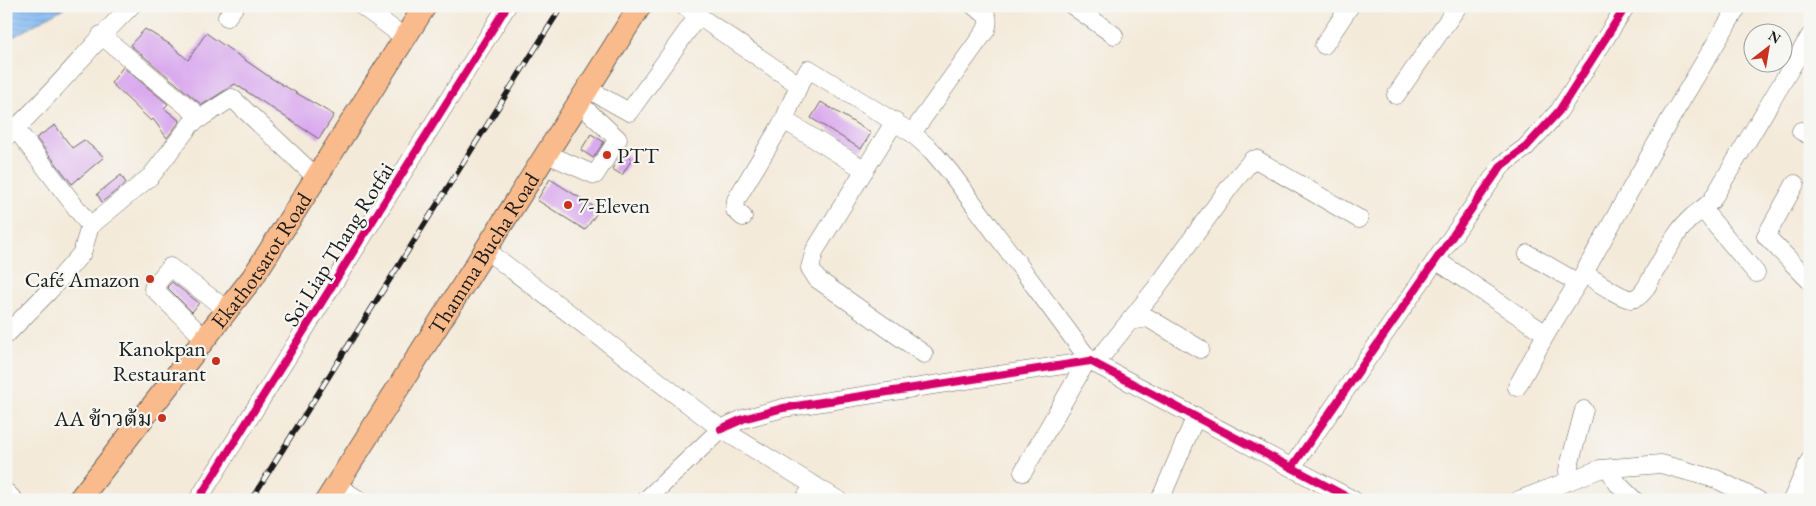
<svg xmlns="http://www.w3.org/2000/svg" width="1816" height="506" viewBox="0 0 1816 506" font-family="'EB Garamond','Noto Serif Thai',serif">
  <style>
    .water { fill: url(#water-rules); stroke: #506a87 }
    .building { fill: #d9aaee }
    .lines { fill: none; stroke-linecap: round; stroke-linejoin: round }
    .minor-casing { stroke: #68645e; stroke-width: 19 }
    .major-casing { stroke: #68645e; stroke-width: 24 }
    .minor { stroke: #fff; stroke-width: 18 }
    .major { stroke: #fabb8c; stroke-width: 22 }
    .rail-casing { stroke: #1c1c1c; stroke-width: 5.5 }
    .rail { stroke: #f6f6f2; stroke-width: 4; stroke-dasharray: 11; stroke-linecap: butt }
    .cycleway-casing { stroke: #f6f6f2; stroke-width: 11 }
    .cycleway { stroke: #d6006c; stroke-width: 8 }
    .poi-dot { fill: #c8321e; stroke: #f6f6f2; stroke-width: 2 }
    .labels { text-anchor: middle; stroke-width: 4.5; stroke-linejoin: round; paint-order: stroke }
    .poi-label { font-size: 22px; fill: #1c1c1c; stroke: #f6f6f2; text-anchor: end }
    .street-label { font-size: 22px; fill: #1c1c1c; stroke: #f6f6f2 }
  </style>
  <defs>
    <pattern id="water-rules" width="6" height="5" patternUnits="userSpaceOnUse" patternTransform="scale(1.25)"><rect width="6" height="5" fill="#83b9f2"/><path d="M0 2.5h6" fill="none" stroke="#719ecf"/></pattern>
  </defs>
  <rect width="100%" height="100%" fill="#f6f6f2"/>
  <filter id="ink" filterUnits="userSpaceOnUse"><feTurbulence type="fractalNoise" baseFrequency=".02" numOctaves="2"/><feDisplacementMap in="SourceGraphic" scale="10" xChannelSelector="R" yChannelSelector="G"/><feConvolveMatrix kernelMatrix="1 2 1 2 8 2 1 2 1" color-interpolation-filters="sRGB"/></filter>
  <filter id="wash" filterUnits="userSpaceOnUse"><feTurbulence type="fractalNoise" baseFrequency=".0096" numOctaves="4" result="noise"/><feDisplacementMap in="SourceGraphic" scale="20" xChannelSelector="R" yChannelSelector="G"/><feGaussianBlur stdDeviation="1.12" result="paint"/><feColorMatrix in="noise" values="0 0 0 0 0 0 0 0 0 0 0 0 0 0 0 0 0 1.4 0 .05"/><feComposite in="paint" operator="in"/></filter>
  <g filter="url(#wash)">
    <rect width="100%" height="100%" fill="#f4eada"/>
    <polygon class="water" points="6,6 67,6 6,41"/>
    <g id="blocks">
      <g class="building">
        <polygon points="145,29 171,45 188,60 206,33 271,78 334,115 319,139 235,84 202,105 130,45"/>
        <polygon points="123,67 168,104 164,108 180,121 167,138 153,119 151,121 111,83"/>
        <polygon points="821,102 871,133 861,149 811,118"/>
        <polygon points="55,125 72,148 84,140 104,157 72,184 36,138"/>
        <polygon points="591,134 604,142 593,158 581,150"/>
        <polygon points="622,153 632,159 622,175 612,169"/>
        <polygon points="121,175 126,183 102,202 97,194"/>
        <polygon points="550,179 599,210 585,230 537,200"/>
        <polygon points="172,282 199,303 192,312 167,287"/>
      </g>
    </g>
  </g>
  <g filter="url(#ink)">
    <use href="#blocks" fill-opacity="0" stroke="#68645e" stroke-width="1"/>
    <g class="lines">
      <defs>
        <g id="minor">
          <polyline points="362,6 405,38"/>
          <polyline points="684,6 799,85 809,69 912,133 932,151 950,172 1090,361 1353,500"/>
          <polyline points="1073,6 1114,35"/>
          <polyline points="227,17 235,6"/>
          <polyline points="101,35 201,118"/>
          <polyline points="1324,45 1350,6"/>
          <polyline points="588,89 629,112 698,16"/>
          <polyline points="1396,95 1458,6"/>
          <polyline points="784,120 865,170"/>
          <polyline points="895,121 815,250 810,268 817,279 924,354"/>
          <polyline points="16,129 90,226"/>
          <polyline points="1801,131 1810,136"/>
          <path d="M912,133L986,30C991,15 985,14 974,6"/>
          <path d="M6,137C51,97 88,48 131,6"/>
          <polyline points="547,154 595,175 618,139 579,103"/>
          <polyline points="1795,184 1766,236 1810,281"/>
          <polyline points="1703,210 1756,273"/>
          <polyline points="743,217 735,210 736,200 784,120 799,85"/>
          <polyline points="486,250 721,429 838,500"/>
          <polyline points="1528,254 1578,283"/>
          <polyline points="1436,260 1546,334 1584,273 1669,121 1738,6"/>
          <path d="M1584,273C1593,279 1622,299 1631,299C1643,299 1650,280 1655,271C1666,253 1676,231 1692,217C1699,211 1706,207 1712,200L1810,36"/>
          <polyline points="1130,321 1148,318 1200,349"/>
          <polyline points="6,335 49,291 82,253 90,226 151,176 191,124 232,98 317,178"/>
          <polyline points="205,339 153,288 170,267 227,310"/>
          <polyline points="1095,364 1157,287 1231,185 1252,160 1256,159 1259,161 1359,219"/>
          <polyline points="1517,387 1546,334"/>
          <polyline points="1292,467 1502,165 1525,148 1559,111 1626,6"/>
          <polyline points="1609,469 1618,484 1634,500"/>
          <polyline points="1023,472 1086,362"/>
          <polyline points="1569,481 1568,470 1584,410"/>
          <polyline points="336,485 359,500"/>
          <polyline points="6,492 14,500"/>
          <polyline points="198,500 507,6"/>
          <polyline points="646,500 721,429 743,419 783,408 1090,361"/>
          <polyline points="804,500 814,485"/>
          <polyline points="1160,500 1196,416"/>
          <polyline points="1519,500 1600,469 1661,464 1716,479 1758,500"/>
          <polyline points="1792,500 1810,460"/>
        </g>
        <g id="major">
          <path id="s1" d="M79,500L253,277L425,6"/>
          <path id="s2" d="M327,500L640,6"/>
        </g>
      </defs>
      <use href="#minor" class="minor-casing"/>
      <use href="#major" class="major-casing"/>
      <use href="#minor" class="minor"/>
      <use href="#major" class="major"/>
      <defs>
        <polyline id="rail" points="251,500 562,6"/>
      </defs>
      <use href="#rail" class="rail-casing"/>
      <use href="#rail" class="rail"/>
      <defs>
        <g id="cycleway">
          <polyline points="721,429 743,419 783,408 1090,361 1353,500"/>
          <polyline points="1292,467 1502,165 1525,148 1559,111 1626,6"/>
          <polyline points="198,500 507,6"/>
        </g>
      </defs>
      <use href="#cycleway" class="cycleway-casing"/>
      <use href="#cycleway" class="cycleway"/>
    </g>
  </g>
  <g class="poi-dot">
    <circle cx="607" cy="155" r="5"/>
    <circle cx="568" cy="205" r="5"/>
    <circle cx="150" cy="279" r="5"/>
    <circle cx="216" cy="361" r="5"/>
    <circle cx="162" cy="418" r="5"/>
  </g>
  <g class="labels">
    <g class="poi-label">
      <text x="617" y="163" text-anchor="start">PTT</text>
      <text x="578" y="213" text-anchor="start">7-Eleven</text>
      <text x="140" y="287">Café Amazon</text>
      <text x="206" y="356">Kanokpan<tspan x="206" dy="25">Restaurant</tspan></text>
      <text x="152" y="426">AA ข้าวต้ม</text>
    </g>
    <g class="street-label">
      <text transform="translate(338 244) rotate(-58)" y="8">Soi Liap Thang Rotfai</text>
      <text dy="8" stroke="none"><textPath href="#s2" startOffset="292">Thamma Bucha Road</textPath></text>
      <text dy="8" stroke="none"><textPath href="#s1" startOffset="301">Ekathotsarot Road</textPath></text>
    </g>
  </g>
  <rect width="1816" height="506" fill="none" stroke="#f6f6f2" stroke-width="25"/>
  <g transform="translate(1768 48) rotate(31)"><circle r="24" fill="#f6f6f2" stroke="#9f9f9c"/>
  <path d="M0-4L9 19L0 12L-9 19Z" fill="#c8321e"/>
  <text y="-8" font-size="14" font-weight="bold" text-anchor="middle" fill="#1c1c1c">N</text>
  </g>
</svg>
